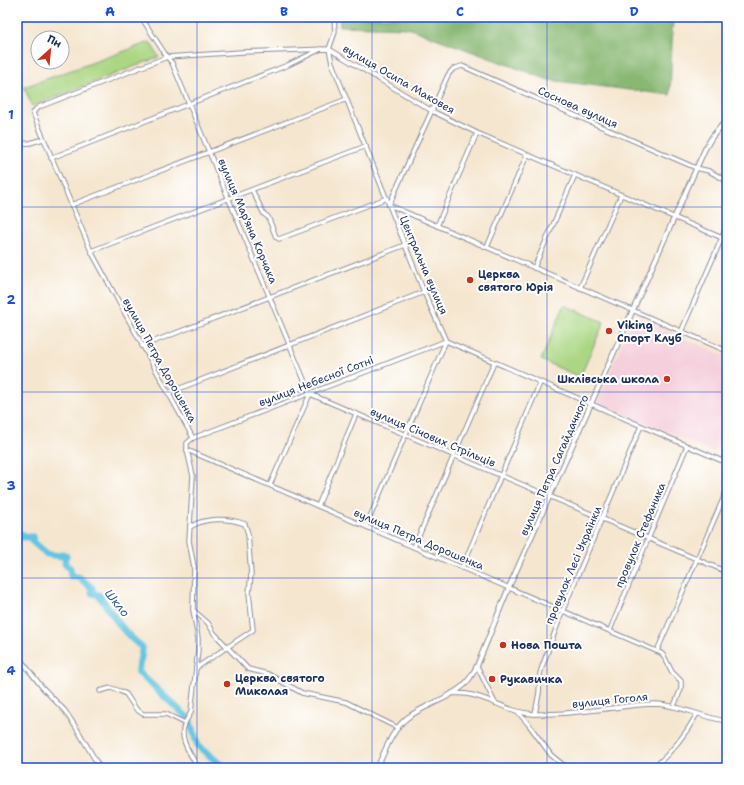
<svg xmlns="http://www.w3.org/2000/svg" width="744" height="785" viewBox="0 0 744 785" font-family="'Shantell Sans',sans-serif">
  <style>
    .built { fill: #f5cfdb }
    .green { fill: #abd784; stroke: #638371 }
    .forest { fill: #88b872; stroke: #527468 }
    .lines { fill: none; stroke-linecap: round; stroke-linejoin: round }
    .river { stroke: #64c5e2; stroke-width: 7 }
    .minor-casing { stroke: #888a96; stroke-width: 5.5 }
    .tertiary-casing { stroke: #888a96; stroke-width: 6 }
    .minor { stroke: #fff; stroke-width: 3.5 }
    .tertiary { stroke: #fff; stroke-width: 4 }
    .grid { fill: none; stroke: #1d4ed8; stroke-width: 1; stroke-opacity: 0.55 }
    .poi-dot { fill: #c8321e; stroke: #fff; stroke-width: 1.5 }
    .labels { text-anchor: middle; stroke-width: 4; stroke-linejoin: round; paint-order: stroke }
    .street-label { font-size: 11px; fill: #1b2f5e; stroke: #fff }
    .poi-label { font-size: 11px; font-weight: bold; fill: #1b2f5e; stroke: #fff; text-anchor: start }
    .water-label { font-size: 12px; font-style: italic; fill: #315c86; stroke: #fff }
    .neatline { fill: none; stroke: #1d4ed8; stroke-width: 1.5 }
    .grid-label { font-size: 13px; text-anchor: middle; font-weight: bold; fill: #1d4ed8 }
  </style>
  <rect width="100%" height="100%" fill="#fff"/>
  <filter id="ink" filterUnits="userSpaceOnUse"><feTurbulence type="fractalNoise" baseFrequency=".025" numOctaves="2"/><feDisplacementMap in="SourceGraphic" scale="8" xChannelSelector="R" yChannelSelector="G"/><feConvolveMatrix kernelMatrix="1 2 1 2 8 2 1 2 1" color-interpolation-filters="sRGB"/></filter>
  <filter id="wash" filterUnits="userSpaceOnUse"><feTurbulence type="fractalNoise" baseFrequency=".012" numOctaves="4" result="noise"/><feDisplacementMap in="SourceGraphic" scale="16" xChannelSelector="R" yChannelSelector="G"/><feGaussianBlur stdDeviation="0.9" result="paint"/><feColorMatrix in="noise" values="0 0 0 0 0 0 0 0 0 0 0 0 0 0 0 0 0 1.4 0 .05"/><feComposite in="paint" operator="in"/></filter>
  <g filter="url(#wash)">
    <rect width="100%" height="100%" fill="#f5e6cf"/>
    <polygon class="built" points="634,316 727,357 727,422 714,452 597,402"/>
    <g class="green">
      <polygon points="150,42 159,57 32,106 24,87"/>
      <polygon points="564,305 604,322 580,377 541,360"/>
    </g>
    <polygon class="forest" points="340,17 673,17 670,95 549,80 408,28 340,26"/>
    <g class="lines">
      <g class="river">
        <path d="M17,540L21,534L23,537H33L32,541L47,554L60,556L63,554L66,556L65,564L70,568L71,576L79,577L92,588V593L99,595C111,613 124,634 142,647C143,657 137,664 139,673L188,718"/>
        <polyline points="189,719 198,746 225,768"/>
      </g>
    </g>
  </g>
  <g filter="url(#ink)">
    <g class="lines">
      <defs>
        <g id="minor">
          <polyline points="141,17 167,57 172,63 310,394"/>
          <polyline points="334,17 335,32 329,49 332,63 424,292 446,341 727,463"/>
          <polyline points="17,144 30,143 43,139"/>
          <polyline points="51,158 288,65 321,49"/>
          <polyline points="727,181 709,171 696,168 462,66 453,69 448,75 389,205 727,351"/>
          <polyline points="252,190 264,214 268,217 276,237 279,239 387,198"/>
          <polyline points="71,205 347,99"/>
          <polyline points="437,226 477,133"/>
          <polyline points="487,247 527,155"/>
          <polyline points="91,251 366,146"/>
          <polyline points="534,268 575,175"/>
          <polyline points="580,288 621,195"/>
          <polyline points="681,332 727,226"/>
          <polyline points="142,346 405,245"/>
          <polyline points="168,393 424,292"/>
          <polyline points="310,394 727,572"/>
          <polyline points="193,438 446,341"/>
          <path d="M187,450L193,476L189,541L194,567L193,610L198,638V650L191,712C189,717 185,721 184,726C179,740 192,756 198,768"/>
          <polyline points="270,485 310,394"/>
          <polyline points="318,506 356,414"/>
          <polyline points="366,526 446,341"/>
          <path d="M190,527C205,517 229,518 245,524L248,534L251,575L249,593L253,630L196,668"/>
          <polyline points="414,547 494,363"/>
          <polyline points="462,568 540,383"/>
          <polyline points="193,610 208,623 214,633 248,669 268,674 302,693 346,702 398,728"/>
          <polyline points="610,630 687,446"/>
          <polyline points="657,651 727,490"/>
          <polyline points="17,655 42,687 65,711 77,729 100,768"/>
          <polyline points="477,666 495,703"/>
          <polyline points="100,691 111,688 120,691 126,694 136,709 143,714 166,714 185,723"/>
          <path d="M452,693C457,694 462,693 467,694C491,698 510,713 534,714C561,715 587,711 613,708C627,706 642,704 656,704C680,705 703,718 727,721"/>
          <polyline points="674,706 681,689 681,681 672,672 664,656 661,653 187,450 187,443 193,438 91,251 33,113 36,109 39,107 167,57 242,52 329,49 432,111 477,133 727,240"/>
          <polyline points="518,712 529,725 551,755 567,768"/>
          <polyline points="535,714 539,693 540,674 542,667 563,610 641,426"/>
          <path d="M653,768C671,753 686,734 697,714"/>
        </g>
        <path id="tertiary" d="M377,768C385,751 392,730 407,718C424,705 447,700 463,686C470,680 473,673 477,666L509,587L705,149L712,137L727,119"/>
      </defs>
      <use href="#minor" class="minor-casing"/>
      <use href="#tertiary" class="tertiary-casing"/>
      <use href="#minor" class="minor"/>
      <use href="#tertiary" class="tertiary"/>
    </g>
  </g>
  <path class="grid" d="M197,17V768M372,17V768M547,17V768M17,207H727M17,392H727M17,578H727"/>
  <g class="poi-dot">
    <circle cx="470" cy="280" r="4"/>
    <circle cx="609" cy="331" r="4"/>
    <circle cx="667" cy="379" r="4"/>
    <circle cx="503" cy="645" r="4"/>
    <circle cx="492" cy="679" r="4"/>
    <circle cx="227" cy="684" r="4"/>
  </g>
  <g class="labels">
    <g class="street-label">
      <text transform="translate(399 79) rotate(30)" y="4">вулиця Осипа Маковея</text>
      <text transform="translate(578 107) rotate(24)" y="4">Соснова вулиця</text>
      <text transform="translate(248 221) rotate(67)" y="4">вулиця Мар'яна Корчака</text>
      <text transform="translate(424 265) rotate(67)" y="4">Центральна вулиця</text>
      <text transform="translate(160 360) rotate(61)" y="4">вулиця Петра Дорошенка</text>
      <text transform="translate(316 381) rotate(-21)" y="4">вулиця Небесної Сотні</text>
      <text transform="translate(433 437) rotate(23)" y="4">вулиця Січових Стрільців</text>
      <text transform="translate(554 465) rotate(-66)" y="4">вулиця Петра Сагайдачного</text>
      <text transform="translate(640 535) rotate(-67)" y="4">провулок Стефаника</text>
      <text transform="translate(419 539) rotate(23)" y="4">вулиця Петра Дорошенка</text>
      <text transform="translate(573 565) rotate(-67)" y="4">провулок Лесі Українки</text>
      <text transform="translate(610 700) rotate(-6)" y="4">вулиця Гоголя</text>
    </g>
    <g class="poi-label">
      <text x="478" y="278">Церква<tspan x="478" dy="13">святого Юрія</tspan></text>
      <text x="617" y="329">Viking<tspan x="617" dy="13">Спорт Клуб</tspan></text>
      <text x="659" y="383" text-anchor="end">Шклівська школа</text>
      <text x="511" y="649">Нова Пошта</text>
      <text x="235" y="682">Церква святого<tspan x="235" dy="13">Миколая</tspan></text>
      <text x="500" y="683">Рукавичка</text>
    </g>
    <g class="water-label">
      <text transform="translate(117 603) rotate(51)" y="4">Шкло</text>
    </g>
  </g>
  <rect width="744" height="785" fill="none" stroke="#fff" stroke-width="44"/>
  <g transform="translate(50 50) rotate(27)"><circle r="19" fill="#ffffff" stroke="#a4acbf"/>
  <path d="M0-3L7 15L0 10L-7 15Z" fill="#c8321e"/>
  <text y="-6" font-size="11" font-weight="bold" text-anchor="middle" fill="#1b2f5e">Пн</text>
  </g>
  <rect x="22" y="22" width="700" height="741" class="neatline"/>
  <g class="grid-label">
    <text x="110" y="16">A</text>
    <text x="284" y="16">B</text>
    <text x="460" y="16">C</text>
    <text x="634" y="16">D</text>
    <text x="11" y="119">1</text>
    <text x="11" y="304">2</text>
    <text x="11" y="490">3</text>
    <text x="11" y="675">4</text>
  </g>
</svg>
